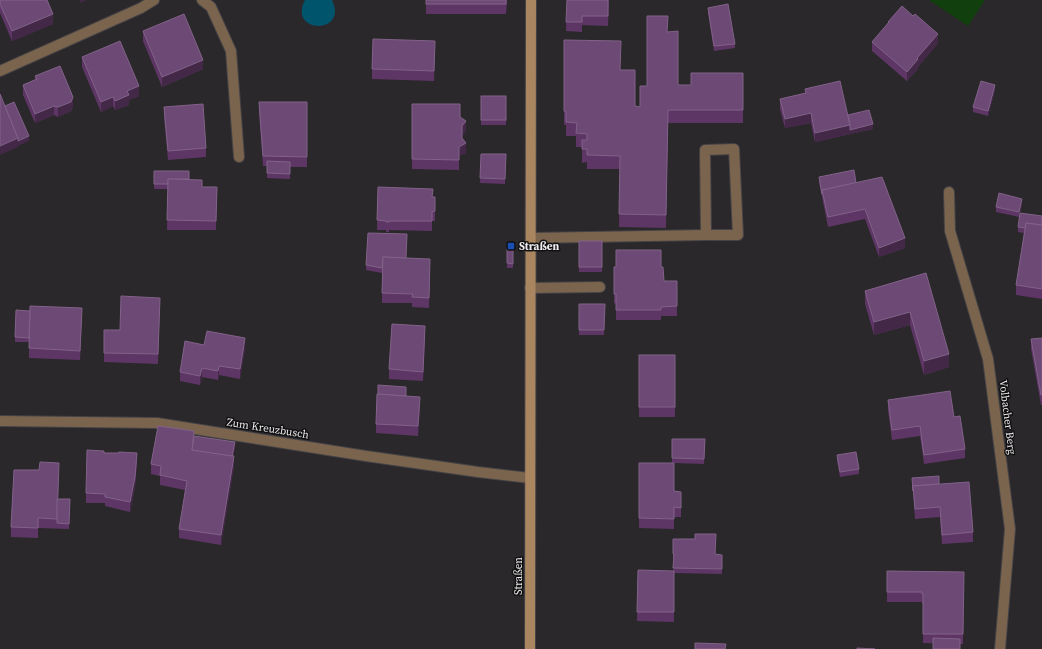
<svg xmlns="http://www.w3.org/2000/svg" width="1042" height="649" viewBox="0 0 1042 649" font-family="'Source Serif 4',serif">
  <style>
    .green { fill: #113f0d }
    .water { fill: #00546c }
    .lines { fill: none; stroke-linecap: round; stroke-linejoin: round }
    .lane-casing { stroke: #454346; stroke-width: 12 }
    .street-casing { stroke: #454346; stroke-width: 12 }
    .secondary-casing { stroke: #454346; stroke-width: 12 }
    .lane { stroke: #7b644d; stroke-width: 10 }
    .street { stroke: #7b644d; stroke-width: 10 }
    .secondary { stroke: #a98560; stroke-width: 10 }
    .wall { fill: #5e3666 }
    .shaded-wall { fill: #432848 }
    .building { fill: #6d4975; stroke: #816288 }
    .transit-dot { fill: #1a4fb4; stroke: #121112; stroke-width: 1.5 }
    .labels { text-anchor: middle; stroke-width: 3; stroke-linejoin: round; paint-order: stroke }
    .poi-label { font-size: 11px; font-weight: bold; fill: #edebed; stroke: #121112; text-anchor: start }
    .street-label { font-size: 11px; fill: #edebed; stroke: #121112 }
  </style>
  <rect width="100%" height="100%" fill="#2a282b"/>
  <polygon class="green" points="929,0 985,0 968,26"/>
  <path class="water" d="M305,0H332C349,35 287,34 305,0Z"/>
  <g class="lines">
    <defs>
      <g id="lane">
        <polygon points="734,149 738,235 706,235 705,150"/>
        <polyline points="531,238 706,235"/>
        <polyline points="530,288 600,287"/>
      </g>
      <g id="street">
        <polyline points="202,0 211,7 231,51 239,157"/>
        <polyline points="0,71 141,8 154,0"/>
        <polyline points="949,192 950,231 988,359 1010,529 1000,649"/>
        <polyline points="0,421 157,423 366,456 478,472 530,478"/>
      </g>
      <polyline id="secondary" points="530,649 531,0"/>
    </defs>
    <use href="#lane" class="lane-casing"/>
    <use href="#street" class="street-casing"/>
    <use href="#secondary" class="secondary-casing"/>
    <use href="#lane" class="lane"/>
    <use href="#street" class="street"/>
    <use href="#secondary" class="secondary"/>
  </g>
  <g class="wall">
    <polygon points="0,0 53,24 12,41 0,13"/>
    <polygon points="426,0 507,0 506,14 426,14"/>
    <polygon points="567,0 609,0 608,26 582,25 582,32 566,31"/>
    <polygon points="708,8 735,44 735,48 714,51 708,13"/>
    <polygon points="888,22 938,43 918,67 918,69 907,81 872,51 872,42 888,24"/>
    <polygon points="143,31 203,69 162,87 143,41"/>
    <polygon points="668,32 678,85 691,85 743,73 743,123 668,123 666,228 619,227 620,169 587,169 587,162 582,163 582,147 576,147 576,136 566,136 566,125 564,125 564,40 620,70 635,106 640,107 647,86"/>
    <polygon points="435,51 434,81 372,79 372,69"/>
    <polygon points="82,57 139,96 129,100 129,105 115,110 113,106 101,112 82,67"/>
    <polygon points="35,76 73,107 71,111 58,117 54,115 35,123 23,95 23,85 35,80"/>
    <polygon points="805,89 848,115 873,129 815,142 811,123 785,128 780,109 780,99 805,94"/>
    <polygon points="995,90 988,116 973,112 973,107"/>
    <rect x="481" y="96" width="25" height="29"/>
    <polygon points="259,102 307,102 307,167 290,167 290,179 267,178 267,166 263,166 259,112"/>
    <polygon points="412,104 460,117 466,130 462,136 462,138 466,153 459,156 459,170 412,169"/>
    <polygon points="164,107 206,148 206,157 168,160 164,117"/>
    <polygon points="481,154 506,154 505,184 480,183"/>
    <polygon points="154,171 189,179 202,187 217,187 216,230 167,230 168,189 154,189"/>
    <polygon points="819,177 856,183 905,248 879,257 865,219 828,227 819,182"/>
    <polygon points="378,187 435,197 435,221 432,221 432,231 389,230 389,232 386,232 386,230 377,230"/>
    <polygon points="1022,204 1019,217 996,212 996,207"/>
    <polygon points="1042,216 1042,299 1016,295 1016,285 1024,233 1018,232 1018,227"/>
    <rect x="579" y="241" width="23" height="31"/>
    <rect x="507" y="248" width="6" height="20"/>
    <polygon points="407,258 430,269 429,308 412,307 412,303 382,303 382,273 366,270 366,265"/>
    <polygon points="614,267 661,267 664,281 677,281 677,316 661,316 661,320 616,320 616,303 614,304"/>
    <polygon points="926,273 949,367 924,375 910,325 874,335 865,304 865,291"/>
    <polygon points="160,298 158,364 104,362 104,330 120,330"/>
    <polygon points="579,304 605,304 604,335 579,335"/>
    <polygon points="30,311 82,318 80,360 29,358 29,342 15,342 15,337"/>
    <polygon points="425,336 423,381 389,379 389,369"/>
    <polygon points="1042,338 1042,405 1041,405 1031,349 1031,339"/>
    <polygon points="204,345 245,348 240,379 219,375 218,380 202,377 200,385 180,381 180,372"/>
    <rect x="639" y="355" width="36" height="62"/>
    <polygon points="406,396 420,406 418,436 376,433 376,424"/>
    <polygon points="888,400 954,417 965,449 965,458 924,464 920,436 892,440 888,410"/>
    <polygon points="194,436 235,447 233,456 234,466 221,545 179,538 179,529 185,490 160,485 160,476 151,474 151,464"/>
    <polygon points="672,439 705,439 704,464 674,463 674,491 681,492 681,517 674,517 674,529 639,528 639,463 672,463"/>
    <polygon points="104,453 137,462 135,487 130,512 105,506 105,503 86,503 86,493"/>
    <polygon points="837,455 859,469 859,474 840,477 837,460"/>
    <polygon points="59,473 58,499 70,499 69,529 38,528 38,538 11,537 11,527"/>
    <polygon points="912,478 939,484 973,532 973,542 942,544 940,517 915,519"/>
    <polygon points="673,539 715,554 722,555 722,574 674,573 674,622 637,621 638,570 673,571 674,559 673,559"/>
    <polygon points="887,571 964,572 963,644 923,643 923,604 922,604 922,602 887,602"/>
  </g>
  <g class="shaded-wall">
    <polygon points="80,0 87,0 80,3"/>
    <polygon points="53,14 53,24 12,41 12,31"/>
    <polygon points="938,34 938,43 918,67 918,69 907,81 907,72 917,58"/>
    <polygon points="203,60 203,69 162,87 162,77"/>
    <polygon points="995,85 995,90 988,116 988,111"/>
    <polygon points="139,86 139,96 129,100 129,105 115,110 115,101 127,91"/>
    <polygon points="73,97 73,107 71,111 58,117 58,107"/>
    <polygon points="113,97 113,106 101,112 101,102"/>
    <polygon points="54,106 54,115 35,123 35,114"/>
    <polygon points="811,113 811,123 785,128 785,119"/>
    <polygon points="466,121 466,130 462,136 462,145 466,143 466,153 459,156 459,147 462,126"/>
    <polygon points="873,124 873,129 815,142 815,133 850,125"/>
    <polygon points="29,136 29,141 18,146 18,147 0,155 0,146 18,138"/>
    <polygon points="1022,199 1022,204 1019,217 1019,212"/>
    <polygon points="905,238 905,248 879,257 879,248"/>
    <polygon points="910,312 910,325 874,335 874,322"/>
    <polygon points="425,326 425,336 423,381 423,372"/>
    <polygon points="245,338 245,348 240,379 240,369"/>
    <polygon points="949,354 949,367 924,375 924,361"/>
    <polygon points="219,366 219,375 218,380 218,371"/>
    <polygon points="202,368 202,377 200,385 200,376"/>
    <polygon points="420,397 420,406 418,436 418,426"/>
    <polygon points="235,442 235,447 232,466 232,461"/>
    <polygon points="137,453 135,487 130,512 130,502"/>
    <polygon points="234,456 234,466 221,545 221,535"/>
  </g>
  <g class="building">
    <polygon points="0,0 47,0 53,14 12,31 0,4"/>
    <rect x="426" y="0" width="80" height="4"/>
    <polygon points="567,0 608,0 608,16 582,16 582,22 566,22"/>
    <polygon points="728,4 735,44 714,46 708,8"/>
    <polygon points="902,6 913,16 915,14 938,34 917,58 918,59 907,72 872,42 889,22 888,22"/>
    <polygon points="184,14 203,60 162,77 143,31"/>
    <polygon points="647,16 668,16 667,32 678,31 678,85 691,85 691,73 743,73 743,110 668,110 666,215 619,214 620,156 587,155 587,149 582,149 582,140 587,140 587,134 576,133 577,123 566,122 566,112 564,111 564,40 621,41 620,70 635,70 635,106 640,107 640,86 647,86"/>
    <polygon points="373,39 435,41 434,71 372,69"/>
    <polygon points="120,41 139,86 127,91 129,95 115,101 113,97 101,102 82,57"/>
    <polygon points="60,66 73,97 71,102 58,107 54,106 35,114 23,85 37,79 35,76"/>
    <polygon points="840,81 850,125 815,133 811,113 785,119 780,99 806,93 805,89"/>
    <polygon points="981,81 995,85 988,111 973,107"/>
    <polygon points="0,94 18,138 0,146"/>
    <rect x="481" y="96" width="25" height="24"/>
    <polygon points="14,102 29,136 18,141 18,138 5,106"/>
    <polygon points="259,102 307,102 307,157 263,156"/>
    <polygon points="203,104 206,148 168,151 164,107"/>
    <polygon points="412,104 460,104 460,117 466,121 462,126 462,138 466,143 459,147 459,160 412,159"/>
    <polygon points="869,110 873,124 850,130 850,125 848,115"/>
    <polygon points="481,154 506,154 505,179 480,178"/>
    <polygon points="267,161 290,162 290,174 267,173"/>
    <polygon points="854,170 856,183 822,190 822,194 819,177"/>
    <polygon points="154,171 189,171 189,179 168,179 168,184 154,184"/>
    <polygon points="882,177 905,238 879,248 865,209 828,217 822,190"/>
    <polygon points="168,179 202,180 202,187 217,187 216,221 167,220"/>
    <polygon points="378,187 433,189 432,197 435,197 435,211 432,212 432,221 389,221 389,222 386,222 386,221 377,220"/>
    <polygon points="999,193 1022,199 1019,212 996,207"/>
    <polygon points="1020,213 1042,216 1042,225 1026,223 1025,228 1018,227"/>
    <polygon points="1026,223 1042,225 1042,289 1016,285"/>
    <polygon points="368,233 407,234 406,258 383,257 382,268 366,265"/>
    <rect x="579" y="241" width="23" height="26"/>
    <polygon points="507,248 513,248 513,264 507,263"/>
    <polygon points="616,250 661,250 661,267 663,267 664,281 677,281 677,306 661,307 661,310 616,310 616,294 614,294 614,267 616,267"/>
    <polygon points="383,257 430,259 429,298 412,297 413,294 382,293"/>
    <polygon points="926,273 949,354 924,361 910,312 874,322 865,291"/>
    <polygon points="121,296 160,298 158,354 104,353 104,330 120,330"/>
    <polygon points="579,304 605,304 604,330 579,330"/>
    <polygon points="30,306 82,308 80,351 29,348"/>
    <polygon points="16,310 30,311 29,338 15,337"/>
    <polygon points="392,324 425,326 423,372 389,369"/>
    <polygon points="207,331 245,338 240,369 219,366 218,371 202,368 200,376 180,372 185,341 204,345"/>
    <polygon points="1042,338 1042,395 1041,395 1031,339"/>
    <rect x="639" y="355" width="36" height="52"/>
    <polygon points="378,385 406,387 406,396 378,394"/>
    <polygon points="950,391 954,417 960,416 965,449 924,455 920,426 892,430 888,400"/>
    <polygon points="377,394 420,397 418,426 376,424"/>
    <polygon points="158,426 194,431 192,450 234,456 221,535 179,529 187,481 160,475 161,466 151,464"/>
    <polygon points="194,436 235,442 232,456 192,450"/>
    <polygon points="672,439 705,439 704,459 672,458"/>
    <polygon points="87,450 104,451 104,453 118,453 119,452 137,453 135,477 130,502 105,497 105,494 86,493"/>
    <polygon points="856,452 859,469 840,472 837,455"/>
    <polygon points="40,462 59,463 57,519 38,518 38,528 11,527 14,470 39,470"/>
    <polygon points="639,463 674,463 674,491 681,492 681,508 674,507 674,519 639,518"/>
    <polygon points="939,476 939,484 913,486 913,491 912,478"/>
    <polygon points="969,482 973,532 942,535 940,507 915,509 913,486"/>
    <polygon points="57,499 70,499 69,524 57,523"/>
    <polygon points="695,534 716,534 715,554 722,555 722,569 673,568 674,554 673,554 673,539 695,539"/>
    <polygon points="638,570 674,571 674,612 637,612"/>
    <polygon points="887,571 964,572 963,634 923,634 923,594 922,594 922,592 887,592"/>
    <polygon points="933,638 960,639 960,649 933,649"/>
    <polygon points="695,643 726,644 725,649 695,649"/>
    <polygon points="857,648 875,649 857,649"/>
  </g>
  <rect class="transit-dot" x="507" y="242" width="8" height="8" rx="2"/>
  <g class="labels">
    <g class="poi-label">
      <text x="519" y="250">Straßen</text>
    </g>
    <g class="street-label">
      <text transform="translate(1008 417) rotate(83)" y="4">Volbacher Berg</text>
      <text transform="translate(268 428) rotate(9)" y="4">Zum Kreuzbusch</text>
      <text transform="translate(518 576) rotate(-90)" y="4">Straßen</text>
    </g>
  </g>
</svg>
